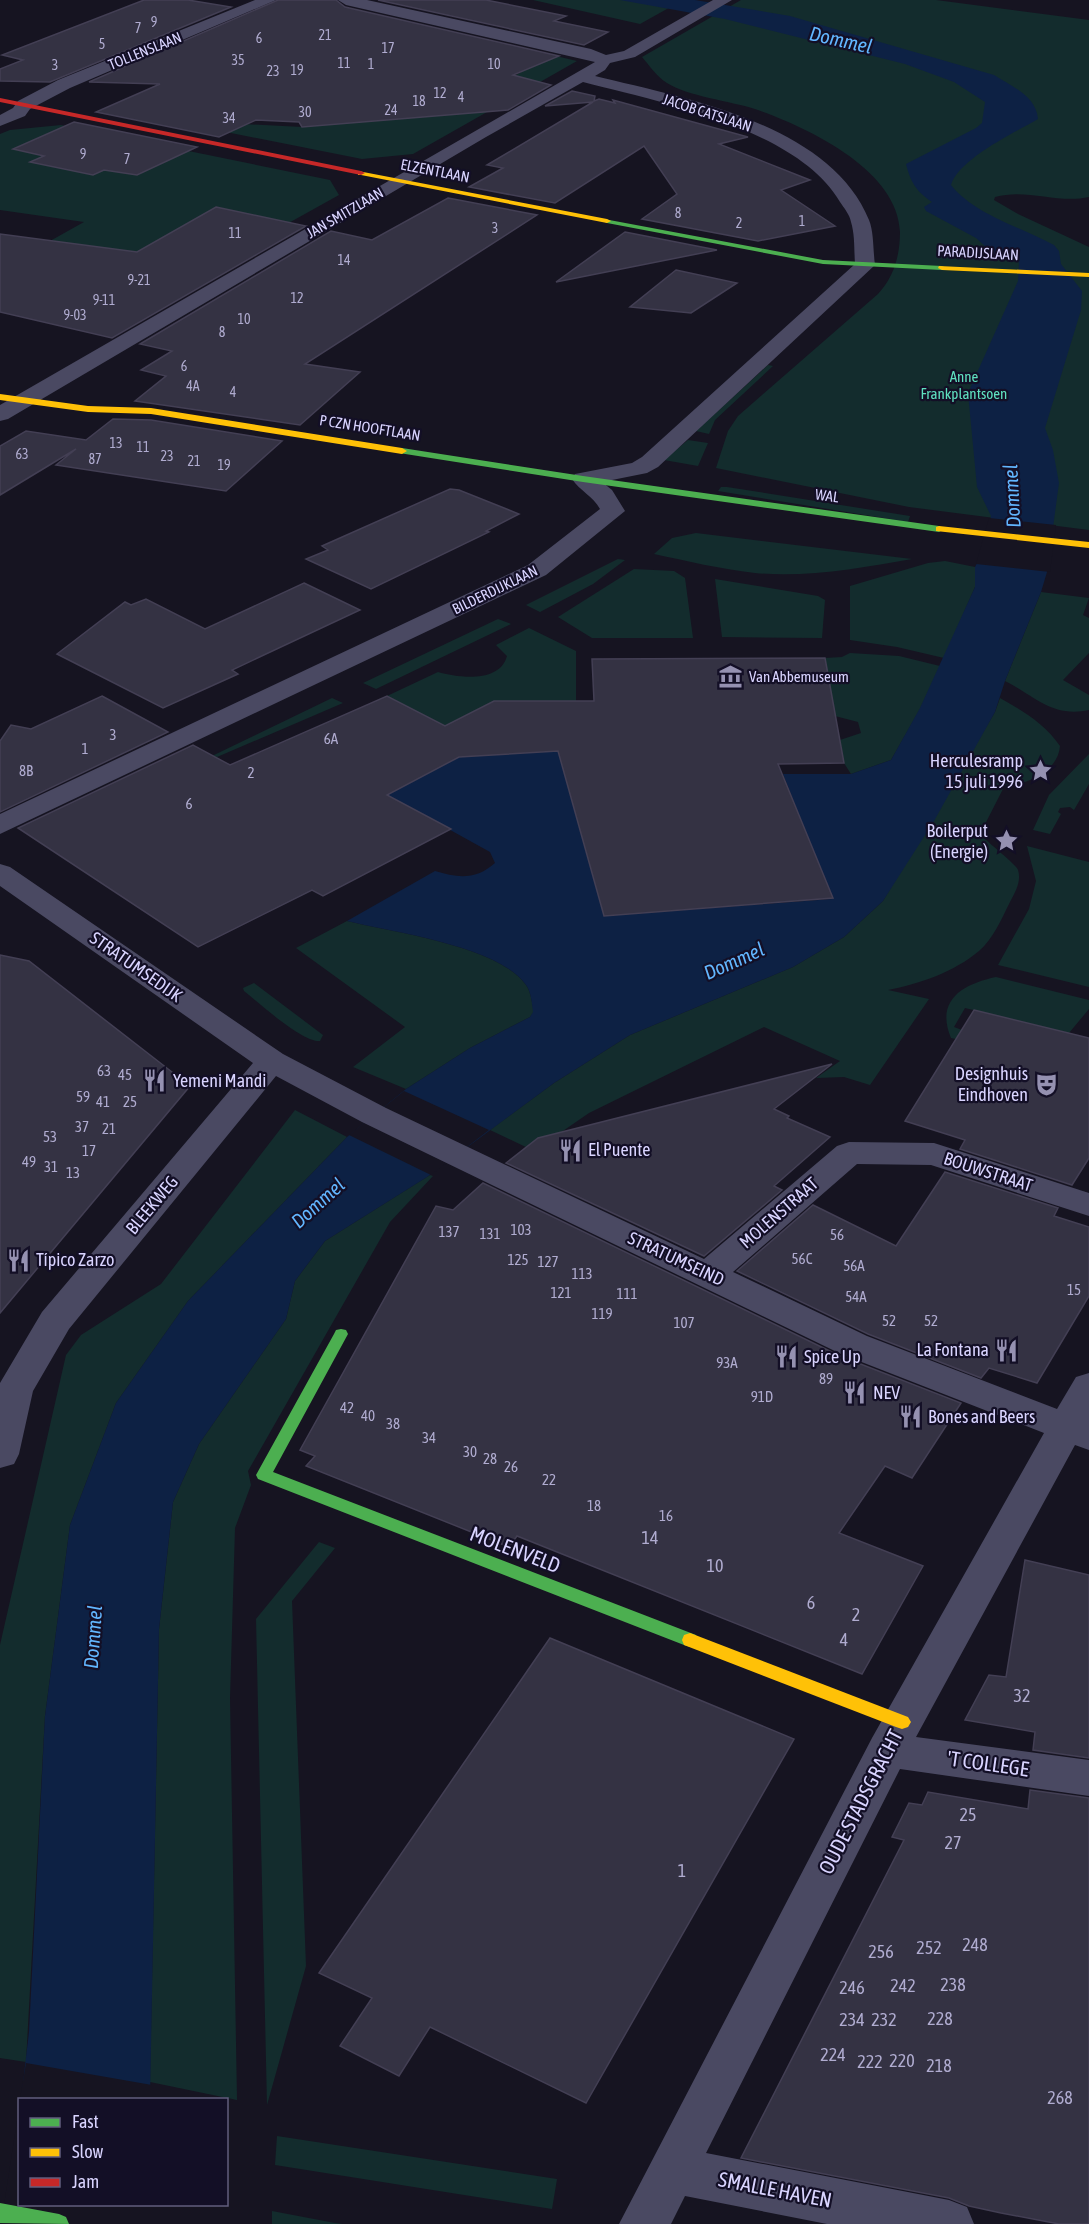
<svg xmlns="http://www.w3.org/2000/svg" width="1089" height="2224" viewBox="0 0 1089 2224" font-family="'Asap Condensed',sans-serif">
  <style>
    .green { fill: #132c2d }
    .water { fill: #0d2144 }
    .pier { fill: #161421 }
    .building { fill: #343243; stroke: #433f54; stroke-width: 1.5 }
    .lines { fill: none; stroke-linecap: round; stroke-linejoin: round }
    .street { fill: #4a4962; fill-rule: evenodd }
    .fast { fill: #4caf50; fill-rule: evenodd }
    .slow { fill: #ffc107; fill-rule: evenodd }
    .jam { fill: #c62828; fill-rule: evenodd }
    .labels { text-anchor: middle; stroke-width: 4.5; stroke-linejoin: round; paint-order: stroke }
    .far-number-label { font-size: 14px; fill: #b0acd0 }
    .far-street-label { font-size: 15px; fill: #d9d4ff; stroke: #130f26 }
    .far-park-label { font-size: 15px; fill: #5fe0c0; stroke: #130f26 }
    .far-poi-label { font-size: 15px; fill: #d9d4ff; stroke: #130f26; text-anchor: start }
    .number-label { font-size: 15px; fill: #b0acd0 }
    .poi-label { font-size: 18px; fill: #d9d4ff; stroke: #130f26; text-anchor: start }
    .street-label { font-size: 18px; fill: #d9d4ff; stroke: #130f26 }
    .near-number-label { font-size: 18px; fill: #b0acd0 }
    .water-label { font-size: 20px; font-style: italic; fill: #62b6ff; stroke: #130f26 }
    .near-street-label { font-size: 21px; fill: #d9d4ff; stroke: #130f26 }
  </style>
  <rect width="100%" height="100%" fill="#161421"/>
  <g class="green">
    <polygon points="533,0 683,0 640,24"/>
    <path d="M741,0H936L1089,20V197C1058,204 1026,188 995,197L994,200L1018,214L1089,247V530L909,507L716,468L728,431L738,416L878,294C894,277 900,255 900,232C898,169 806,127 755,109C730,101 687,96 667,83C657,77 649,65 642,57Z"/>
    <polygon points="539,52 577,61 413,154 362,159 106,108 243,124 302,127 463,105 532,66"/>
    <polygon points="61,125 330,180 339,195 213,265 50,241 84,222 0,210 0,134 10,130"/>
    <polygon points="768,365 773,366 715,420 709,434 696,431"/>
    <polygon points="688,440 708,443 698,466 664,460"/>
    <polygon points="721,487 727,487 910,516 908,522 718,491"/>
    <path d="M696,533L912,559C861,568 806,578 755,573C720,569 687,561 654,554L672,538Z"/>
    <polygon points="618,559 625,560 593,584 540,612 526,605"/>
    <polygon points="945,561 975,567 975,587 944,658 897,647 850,640 850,586 928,563"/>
    <polygon points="634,569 674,571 685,578 693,638 592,638 558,617"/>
    <polygon points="715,579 818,596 825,600 822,638 722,637"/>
    <path d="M1041,592L1089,598L1083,615L1089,618V653L1063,680L1089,695V710C1052,718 1035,696 1005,681Z"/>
    <polygon points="498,619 511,624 376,689 363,683"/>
    <path d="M529,628L576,651V701H494L445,726L387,696L438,672C459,678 500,683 507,656L496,645Z"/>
    <polygon points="850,653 899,656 940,666 920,709 891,760 851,774 844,763 840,740 861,733 858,722 835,716 825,658 842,657"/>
    <polygon points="332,698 343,703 217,757 212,756"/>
    <path d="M1000,698C1023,711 1045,724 1060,746C1058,772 1027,784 1004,787L980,834C987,842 1017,865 1018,870C1022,882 1014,894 1009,904C1001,920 993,939 979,951C954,972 919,984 888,990L929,999L870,1085L844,1077L816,1078L840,1061L764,1027L589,1113L560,1133L528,1148L490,1130L554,1083L630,1035L793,967L844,937L883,901L995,712Z"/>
    <polygon points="1089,754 1089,784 1074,810 1070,807 1060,808 1058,812 1061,814 1050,834 1033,830 1049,795"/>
    <polygon points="1027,846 1089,862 1089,987 998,965 1029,909 1036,881"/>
    <path d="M347,921C392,932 499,946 526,985C531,991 532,1004 534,1012L530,1017L470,1048L406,1089L353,1067L405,1027L296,948Z"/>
    <path d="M996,977L1089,1000V1009L1069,1033L965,1008L954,1027L962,1030L956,1039L951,1038C935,1000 963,984 996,977Z"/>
    <path d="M254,983L323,1035L320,1041C303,1043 259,1003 244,991L243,988Z"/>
    <polygon points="295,1110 347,1137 188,1301 116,1403 70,1525 45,1716 26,2062 0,2058 0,1645 66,1355 81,1335 161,1284"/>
    <polygon points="430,1175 433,1176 390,1222 248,1471 251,1485 235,1528 230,1698 237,2100 150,2082 159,1629 173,1502 199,1444 286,1319 295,1281 325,1241"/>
    <polygon points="319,1542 335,1548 292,1601 306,1966 267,2105 256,1619"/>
    <polygon points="277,2136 557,2179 552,2209 275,2165"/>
    <polygon points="272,2211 335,2223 343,2224 272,2224"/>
  </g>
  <path class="water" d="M620,0H695L790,16L994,75C1013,87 1036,96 1038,119C1014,133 959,159 951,185C975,215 1021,227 1054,245L1059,251L1061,264L1082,291L1081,310L1045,428L1053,450L1059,483L1047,572L1041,592L1005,681L995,712L934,821L883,901L844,937L793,967L630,1035L554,1083L427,1177L325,1241L295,1281L286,1319L199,1444L173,1502L159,1629L150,2099L21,2100L29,2032L45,1716L70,1525L116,1403L188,1301L347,1137L406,1089L470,1048L530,1017L533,1012C532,1004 531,991 526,985C499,946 392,932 347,921L435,871C458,878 476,880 495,863L490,852L387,795L459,757L558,751L604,916L832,899L783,774H851L891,760L920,708L975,587V567L983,552L991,516L977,487L968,393L1018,281L1019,263L1016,258H998L976,238L926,211L924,207L932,202C916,191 911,183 906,164L976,128L982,123L985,102L954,82L905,64L725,19Z"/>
  <g class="pier">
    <polygon points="989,518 1056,525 1050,572 976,564"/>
    <polygon points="404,1091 489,1130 431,1175 349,1135"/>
    <polygon points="26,2063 152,2085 152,2099 20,2099"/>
    <polygon points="19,2107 20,2204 154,2205 154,2224 1,2224"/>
  </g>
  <g class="building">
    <polygon points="144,0 188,0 231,7 50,82 0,81 0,69 23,60 2,55"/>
    <polygon points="278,0 336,0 345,7 559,56 513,75 551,85 508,110 302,127 299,122 256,120 219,137 96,112 160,84 89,82"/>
    <polygon points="378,0 486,0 566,16 554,21 608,32 584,45"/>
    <polygon points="572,91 595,96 594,101 599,99 615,103 613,100 748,137 719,144 810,180 781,190 835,226 758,241 642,219 677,194 644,146 555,203 469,187 503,168 487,165 593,102 545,106"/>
    <polygon points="74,122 197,147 137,175 104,170 93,175 30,162 44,156 13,149"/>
    <polygon points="448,198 537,215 305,364 360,372 300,425 135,401 166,376 141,370 172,351 140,344 331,231 372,240"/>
    <polygon points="216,207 306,226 112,338 0,312 0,234 137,252"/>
    <polygon points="625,232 717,250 556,282"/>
    <polygon points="676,270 737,283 691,313 630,307"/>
    <polygon points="113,419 151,420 282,441 226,491 56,465 76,449 0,495 0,446 26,431 86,440"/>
    <polygon points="450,489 459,490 519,514 486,531 489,532 371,589 306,559 328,550 322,546"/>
    <polygon points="304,583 360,610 232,670 238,674 163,708 57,654 125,602 131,605 146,599 205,629"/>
    <polygon points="825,658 844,763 778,764 833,898 604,916 558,751 459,757 387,795 451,829 323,896 312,890 198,947 18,828 193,745 230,765 387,696 445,726 494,701 594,701 592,659"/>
    <polygon points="102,696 168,732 0,812 0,741 11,725 31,729"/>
    <polygon points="0,955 29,961 190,1086 0,1313"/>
    <polygon points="974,1010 1089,1038 1089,1158 1072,1185 960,1149 965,1140 905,1121"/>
    <polygon points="832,1064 774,1109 789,1116 787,1118 830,1137 774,1186 782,1190 704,1256 506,1163 538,1138"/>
    <polygon points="945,1172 1058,1208 1054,1216 1089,1227 1089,1296 1037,1383 989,1368 981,1378 868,1334 737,1271 813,1205 896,1246"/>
    <polygon points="483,1183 840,1356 961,1403 912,1478 885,1466 839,1533 923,1566 862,1674 517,1536 509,1547 306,1466 315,1456 300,1450 436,1206 453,1210"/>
    <polygon points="1025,1560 1089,1575 1089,1758 1033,1750 1035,1732 965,1720 989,1675 1006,1677"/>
    <polygon points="550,1638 794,1739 586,2103 430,2027 399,2076 340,2046 372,1998 319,1973"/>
    <polygon points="1030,1790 1089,1798 1089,2224 1059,2224 1001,2213 969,2206 949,2198 741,2158 904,1840 892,1837 909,1803 922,1805 928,1792 1028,1809"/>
  </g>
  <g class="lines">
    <g class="street">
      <polygon points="255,0 276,0 70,88 30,109 25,116 0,126 0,115 13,108 18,101 58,80"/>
      <path d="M338,0H367L591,49L606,55L624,51L713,0H732L635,57L610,63L605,70L595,76C685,98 830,124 869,220C874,232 873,251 875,265L658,467L647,473L602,482L612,490L625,511L546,575L0,834V814L528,565L600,509C593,496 580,491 572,479L575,474L632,463L642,457L855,264C854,250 855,235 851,222C850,215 844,208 840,202C798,129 660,102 583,82L486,137L8,419L0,421V405L595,62L346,5Z"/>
      <polygon points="0,864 10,867 283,1054 386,1108 704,1259 837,1146 849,1142 934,1143 1089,1193 1089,1216 931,1165 857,1164 733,1272 867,1336 1057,1409 1076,1377 1089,1373 1089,1450 1075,1445 916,1737 1089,1760 1089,1796 900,1769 706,2153 949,2200 967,2207 974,2224 827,2224 685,2196 671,2224 619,2224 872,1738 1044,1433 841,1354 362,1122 276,1076 69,1329 33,1391 19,1454 14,1464 0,1468 0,1383 42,1312 253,1063 0,886"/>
    </g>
    <g class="fast">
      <polygon points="604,219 823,260 942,266 946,268 942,270 823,264 607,223 603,221"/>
      <polygon points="402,448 583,476 939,526 944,529 939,532 583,482 399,453 399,449"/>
      <polygon points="341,1329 346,1330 348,1334 273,1472 696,1635 698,1640 696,1645 690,1647 684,1645 258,1479 256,1475 334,1334 336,1330"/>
      <polygon points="0,2203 59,2214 66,2217 69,2224 0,2223"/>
    </g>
    <g class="slow">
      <polygon points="358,171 607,219 611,221 607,223 361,175 358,175"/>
      <polygon points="939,266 1089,273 1089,277 942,270 938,268"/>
      <polygon points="0,394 88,406 151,408 402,448 407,451 402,454 151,414 88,412 0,400"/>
      <polygon points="939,526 1089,542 1089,548 936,531 936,527"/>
      <polygon points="690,1633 908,1717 911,1722 908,1727 902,1729 896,1727 684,1645 682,1640 684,1635"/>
    </g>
    <polygon class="jam" points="0,98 361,171 365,173 361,175 0,102"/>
  </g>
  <defs>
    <symbol id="museum-bare" viewBox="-9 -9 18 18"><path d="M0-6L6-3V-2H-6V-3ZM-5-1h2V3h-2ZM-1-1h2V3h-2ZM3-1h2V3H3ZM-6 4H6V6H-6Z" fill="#9591b1" stroke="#130f26" stroke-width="2.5" paint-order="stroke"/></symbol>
    <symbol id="sight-bare" viewBox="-9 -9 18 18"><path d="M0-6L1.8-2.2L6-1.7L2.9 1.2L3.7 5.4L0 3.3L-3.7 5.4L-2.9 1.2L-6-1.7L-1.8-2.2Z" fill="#9591b1" stroke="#130f26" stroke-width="2.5" paint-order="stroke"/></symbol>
    <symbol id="restaurant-bare" viewBox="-9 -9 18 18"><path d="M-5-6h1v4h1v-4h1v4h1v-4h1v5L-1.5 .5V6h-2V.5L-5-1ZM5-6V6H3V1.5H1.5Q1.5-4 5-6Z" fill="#9591b1" stroke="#130f26" stroke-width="2.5" paint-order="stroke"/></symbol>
    <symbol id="theatre-bare" viewBox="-9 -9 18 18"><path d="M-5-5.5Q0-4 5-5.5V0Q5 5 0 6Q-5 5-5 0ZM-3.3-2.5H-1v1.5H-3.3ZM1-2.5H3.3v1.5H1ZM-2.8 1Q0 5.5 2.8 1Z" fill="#9591b1" stroke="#130f26" stroke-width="2.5" paint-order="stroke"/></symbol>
  </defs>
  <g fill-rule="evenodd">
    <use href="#museum-bare" x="714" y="660" width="33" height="33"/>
    <use href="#sight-bare" x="1024" y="754" width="33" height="33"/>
    <use href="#sight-bare" x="990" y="824" width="33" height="33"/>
    <use href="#restaurant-bare" x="138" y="1064" width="33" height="33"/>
    <use href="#theatre-bare" x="1030" y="1068" width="33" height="33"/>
    <use href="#restaurant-bare" x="554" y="1134" width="33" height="33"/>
    <use href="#restaurant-bare" x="2" y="1244" width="33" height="33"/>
    <use href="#restaurant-bare" x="990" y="1334" width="33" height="33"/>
    <use href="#restaurant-bare" x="770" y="1340" width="33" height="33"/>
    <use href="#restaurant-bare" x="838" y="1376" width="33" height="33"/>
    <use href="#restaurant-bare" x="894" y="1400" width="33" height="33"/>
  </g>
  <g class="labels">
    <g class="far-number-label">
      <text x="154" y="27">9</text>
      <text x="138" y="33">7</text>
      <text x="325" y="40">21</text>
      <text x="259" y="43">6</text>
      <text x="102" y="49">5</text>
      <text x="388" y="53">17</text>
      <text x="238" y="65">35</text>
      <text x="344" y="68">11</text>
      <text x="371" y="69">1</text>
      <text x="494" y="69">10</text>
      <text x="55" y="70">3</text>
      <text x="297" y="75">19</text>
      <text x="273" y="76">23</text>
      <text x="440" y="98">12</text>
      <text x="461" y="102">4</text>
      <text x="419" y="106">18</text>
      <text x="391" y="115">24</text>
      <text x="305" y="117">30</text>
      <text x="229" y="123">34</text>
      <text x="83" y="159">9</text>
      <text x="127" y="164">7</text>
      <text x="678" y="218">8</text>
      <text x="802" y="226">1</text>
      <text x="739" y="228">2</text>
      <text x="495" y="233">3</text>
      <text x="235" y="238">11</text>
      <text x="344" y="265">14</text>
      <text x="139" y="285">9-21</text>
      <text x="297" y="303">12</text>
      <text x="104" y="305">9-11</text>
      <text x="75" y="320">9-03</text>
      <text x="244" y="324">10</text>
      <text x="222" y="337">8</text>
      <text x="184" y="371">6</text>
      <text x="193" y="391">4A</text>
      <text x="233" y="397">4</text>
      <text x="116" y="448">13</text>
      <text x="143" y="452">11</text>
      <text x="22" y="459">63</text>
      <text x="167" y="461">23</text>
      <text x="95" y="464">87</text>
      <text x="194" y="466">21</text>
      <text x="224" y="470">19</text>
    </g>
    <g class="far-street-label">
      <text transform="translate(145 51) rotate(-22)" y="5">TOLLENSLAAN</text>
      <text transform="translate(707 113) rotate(18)" y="5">JACOB CATSLAAN</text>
      <text transform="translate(435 171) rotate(11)" y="5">ELZENTLAAN</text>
      <text transform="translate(345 213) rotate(-30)" y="5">JAN SMITZLAAN</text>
      <text transform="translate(978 253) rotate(3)" y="5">PARADIJSLAAN</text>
      <text transform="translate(370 428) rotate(9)" y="5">P CZN HOOFTLAAN</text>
      <text transform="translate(827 496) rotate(8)" y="5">WAL</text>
      <text transform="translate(495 590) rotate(-26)" y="5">BILDERDIJKLAAN</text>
    </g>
    <g class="far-park-label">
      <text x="964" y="382">Anne<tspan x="964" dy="17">Frankplantsoen</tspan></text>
    </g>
    <g class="far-poi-label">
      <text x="749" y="682">Van Abbemuseum</text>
    </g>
    <g class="number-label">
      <text x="113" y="740">3</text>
      <text x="331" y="744">6A</text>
      <text x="85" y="754">1</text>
      <text x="26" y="776">8B</text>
      <text x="251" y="778">2</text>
      <text x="189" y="809">6</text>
      <text x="104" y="1076">63</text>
      <text x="125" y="1080">45</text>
      <text x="83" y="1102">59</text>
      <text x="103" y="1107">41</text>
      <text x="130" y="1107">25</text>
      <text x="82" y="1132">37</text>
      <text x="109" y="1134">21</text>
      <text x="50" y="1142">53</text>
      <text x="89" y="1156">17</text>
      <text x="29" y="1167">49</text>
      <text x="51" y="1172">31</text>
      <text x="73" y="1178">13</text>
      <text x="521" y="1235">103</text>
      <text x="449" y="1237">137</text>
      <text x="490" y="1239">131</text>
      <text x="837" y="1240">56</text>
      <text x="802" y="1264">56C</text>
      <text x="518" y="1265">125</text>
      <text x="548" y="1267">127</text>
      <text x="854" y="1271">56A</text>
      <text x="582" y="1279">113</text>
      <text x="1074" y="1295">15</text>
      <text x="561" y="1298">121</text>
      <text x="627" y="1299">111</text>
      <text x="856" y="1302">54A</text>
      <text x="602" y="1319">119</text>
      <text x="889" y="1326">52</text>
      <text x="931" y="1326">52</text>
      <text x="684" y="1328">107</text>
      <text x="727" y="1368">93A</text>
      <text x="826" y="1384">89</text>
      <text x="762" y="1402">91D</text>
      <text x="347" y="1413">42</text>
      <text x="368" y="1421">40</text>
      <text x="393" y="1429">38</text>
      <text x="429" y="1443">34</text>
      <text x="470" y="1457">30</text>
      <text x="490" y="1464">28</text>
      <text x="511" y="1472">26</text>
      <text x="549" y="1485">22</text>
      <text x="594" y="1511">18</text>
      <text x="666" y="1521">16</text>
    </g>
    <g class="poi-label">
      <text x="1023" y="767" text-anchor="end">Herculesramp<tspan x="1023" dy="21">15 juli 1996</tspan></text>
      <text x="988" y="837" text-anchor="end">Boilerput<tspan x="988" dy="21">(Energie)</tspan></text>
      <text x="1028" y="1080" text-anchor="end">Designhuis<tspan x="1028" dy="21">Eindhoven</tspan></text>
      <text x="173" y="1087">Yemeni Mandi</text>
      <text x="588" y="1156">El Puente</text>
      <text x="36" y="1266">Típico Zarzo</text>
      <text x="989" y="1356" text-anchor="end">La Fontana</text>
      <text x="804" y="1363">Spice Up</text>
      <text x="873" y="1399">NEV</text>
      <text x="928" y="1423">Bones and Beers</text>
    </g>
    <g class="street-label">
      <text transform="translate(136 967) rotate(35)" y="6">STRATUMSEDIJK</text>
      <text transform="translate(988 1172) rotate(18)" y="6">BOUWSTRAAT</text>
      <text transform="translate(152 1205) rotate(-50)" y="6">BLEEKWEG</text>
      <text transform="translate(779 1213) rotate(-41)" y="6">MOLENSTRAAT</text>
      <text transform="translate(676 1259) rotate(25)" y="6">STRATUMSEIND</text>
    </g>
    <g class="near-number-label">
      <text x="650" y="1544">14</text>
      <text x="715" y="1572">10</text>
      <text x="811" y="1609">6</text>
      <text x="856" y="1621">2</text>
      <text x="844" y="1646">4</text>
      <text x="1022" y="1702">32</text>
      <text x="968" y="1821">25</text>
      <text x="953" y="1849">27</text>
      <text x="682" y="1877">1</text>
      <text x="975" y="1951">248</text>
      <text x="929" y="1954">252</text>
      <text x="881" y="1958">256</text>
      <text x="953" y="1991">238</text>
      <text x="903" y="1992">242</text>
      <text x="852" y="1994">246</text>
      <text x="940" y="2025">228</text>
      <text x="852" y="2026">234</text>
      <text x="884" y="2026">232</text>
      <text x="833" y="2061">224</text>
      <text x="902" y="2067">220</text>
      <text x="870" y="2068">222</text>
      <text x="939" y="2072">218</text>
      <text x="1060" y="2104">268</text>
    </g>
    <g class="water-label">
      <text transform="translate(841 40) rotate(13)" y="7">Dommel</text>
      <text transform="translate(1012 496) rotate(-93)" y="7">Dommel</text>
      <text transform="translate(734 961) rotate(-24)" y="7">Dommel</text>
      <text transform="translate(318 1203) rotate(-42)" y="7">Dommel</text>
      <text transform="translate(93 1637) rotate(-86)" y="7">Dommel</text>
    </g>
    <g class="near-street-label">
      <text transform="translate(515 1550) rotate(21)" y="7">MOLENVELD</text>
      <text transform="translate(988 1764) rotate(8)" y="7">'T COLLEGE</text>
      <text transform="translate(861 1802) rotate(-63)" y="7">OUDE STADSGRACHT</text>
      <text transform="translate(775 2190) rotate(11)" y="7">SMALLE HAVEN</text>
    </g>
  </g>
  <rect x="18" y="2098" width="210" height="108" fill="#130f26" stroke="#625e7d" stroke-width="1.5"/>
  <rect x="30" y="2118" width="30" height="9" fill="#4caf50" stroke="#625e7d" stroke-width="1.5"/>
  <text x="72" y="2128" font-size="18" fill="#d9d4ff">Fast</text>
  <rect x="30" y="2148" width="30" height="9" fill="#ffc107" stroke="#625e7d" stroke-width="1.5"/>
  <text x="72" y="2158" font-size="18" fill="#d9d4ff">Slow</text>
  <rect x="30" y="2178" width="30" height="9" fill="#c62828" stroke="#625e7d" stroke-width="1.5"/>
  <text x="72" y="2188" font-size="18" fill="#d9d4ff">Jam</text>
</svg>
